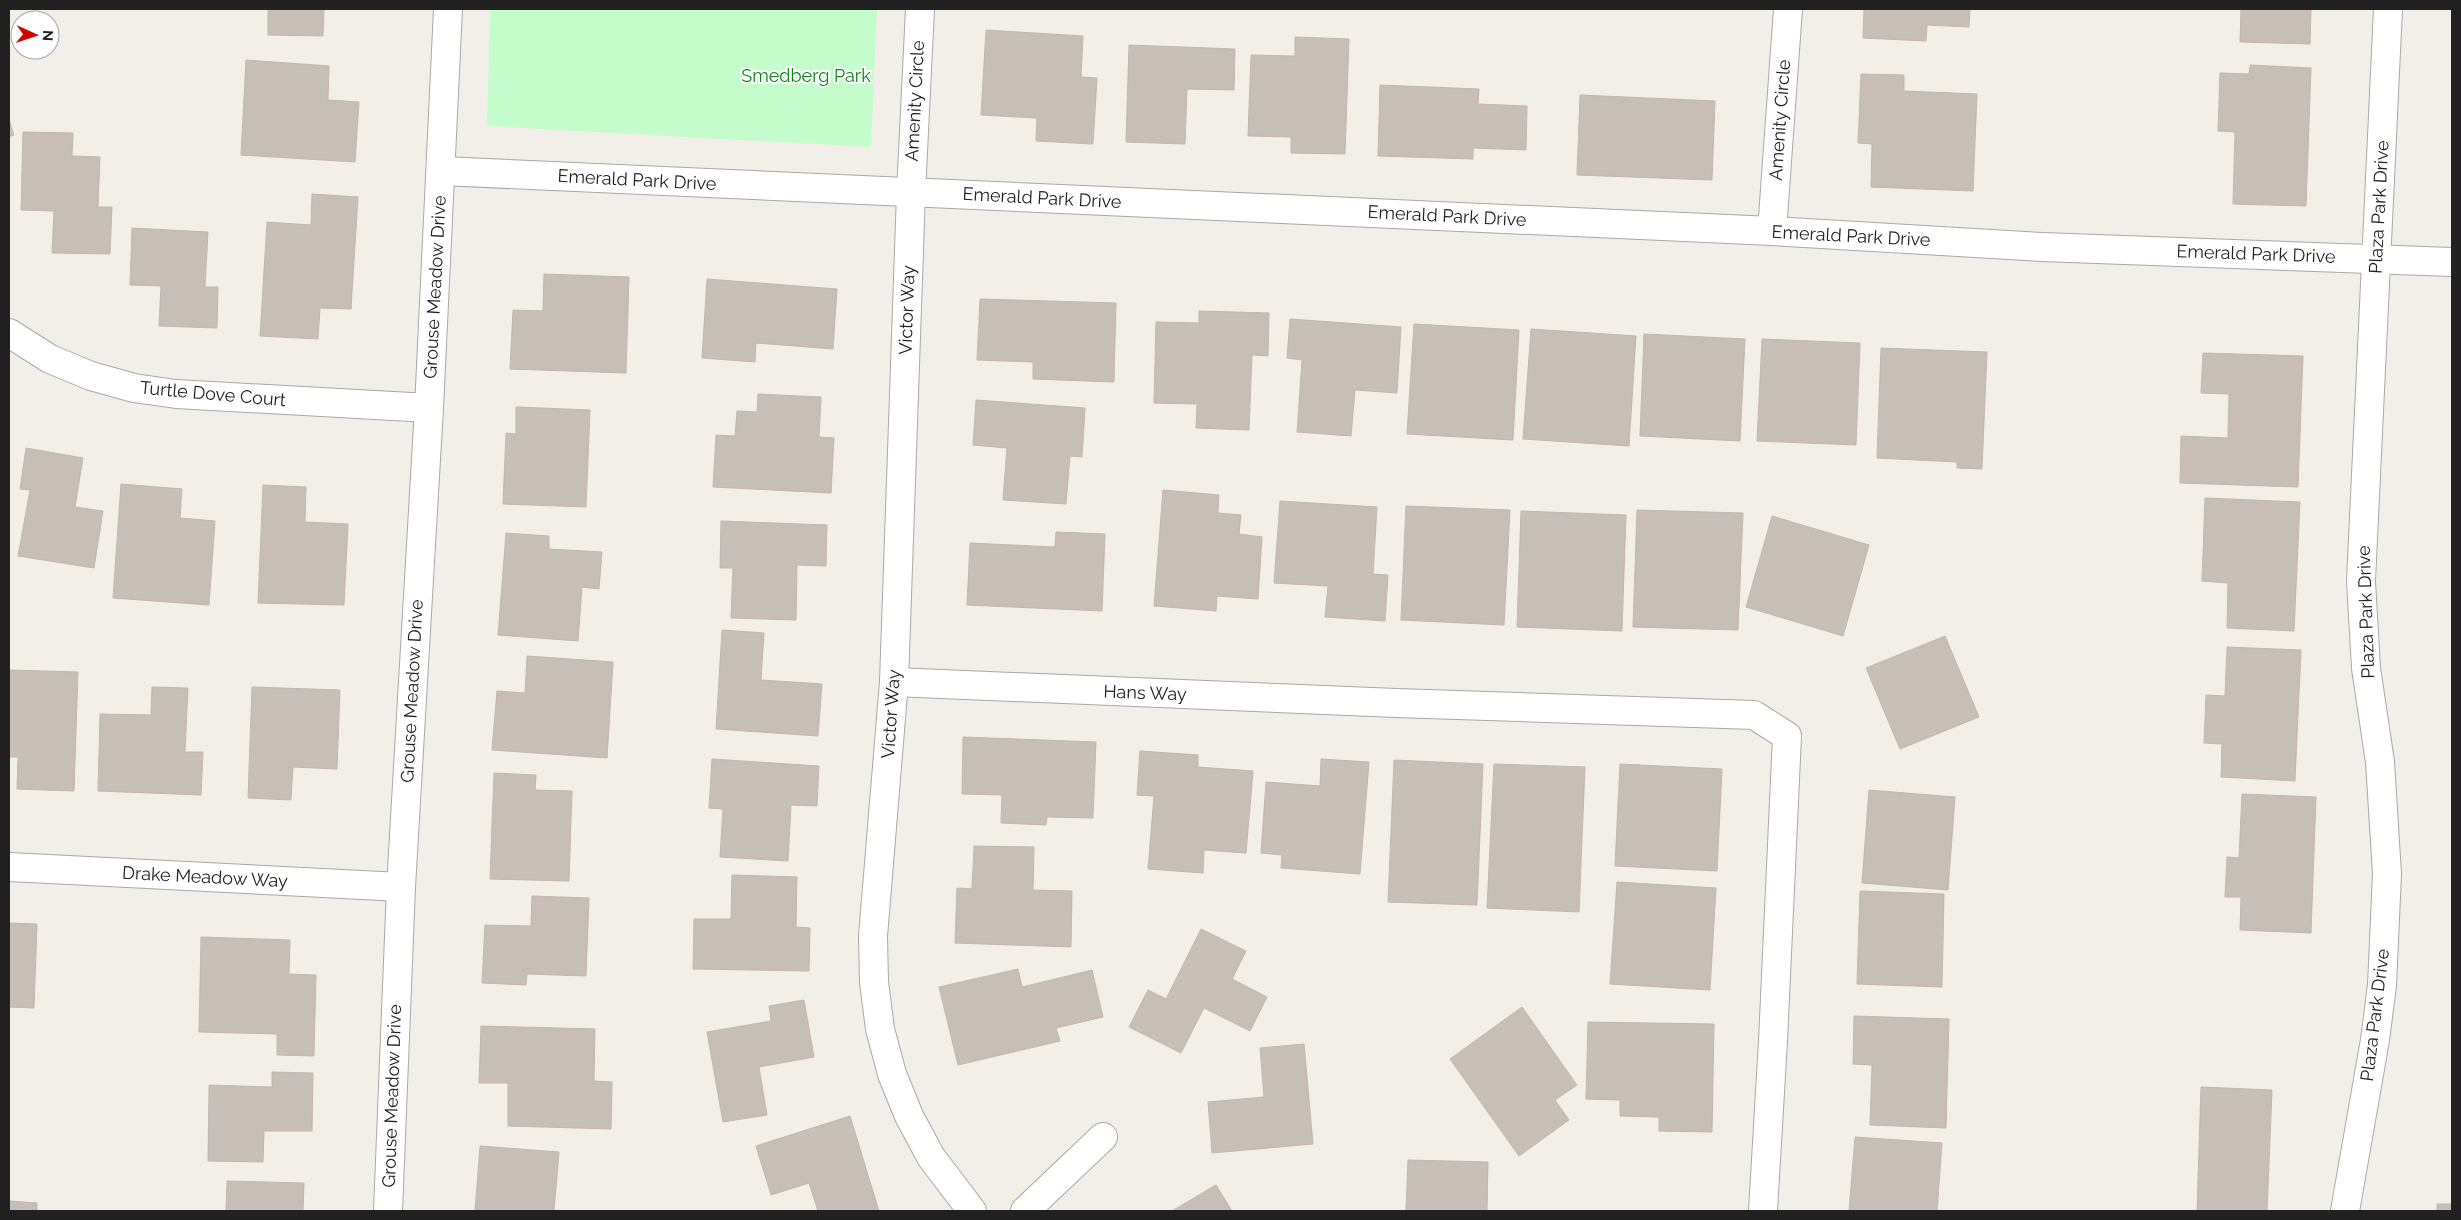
<svg xmlns="http://www.w3.org/2000/svg" width="2461" height="1220" viewBox="0 0 2461 1220" font-family="Raleway,sans-serif">
  <style>
    .park { fill: #c5fccb }
    .building { fill: #c7beb7; stroke: #c4b6aa }
    .lines { fill: none; stroke-linecap: round; stroke-linejoin: round }
    .minor-casing { stroke: #a8a8a8; stroke-width: 30 }
    .minor { stroke: #fff; stroke-width: 28 }
    .labels { text-anchor: middle; stroke-width: 4; stroke-linejoin: round; paint-order: stroke }
    .park-label { font-size: 18px; fill: #088715; stroke: #fff }
    .street-label { font-size: 18px; fill: #212121; stroke: #fff }
  </style>
  <rect width="100%" height="100%" fill="#f2efe8"/>
  <polygon class="park" points="490,9 877,9 871,147 487,126"/>
  <g class="building">
    <polygon points="268,9 324,9 323,36 268,35"/>
    <polygon points="1864,9 1970,9 1969,27 1927,25 1926,41 1863,38"/>
    <polygon points="2241,9 2311,9 2310,44 2240,42"/>
    <polygon points="986,30 1083,36 1081,77 1097,78 1093,144 1036,141 1037,118 981,115"/>
    <polygon points="1295,37 1349,39 1345,154 1291,153 1291,137 1248,136 1251,55 1295,56"/>
    <polygon points="1129,45 1235,49 1234,90 1187,89 1185,144 1126,142"/>
    <polygon points="246,60 329,66 328,100 359,102 355,162 241,155"/>
    <polygon points="2250,65 2311,68 2306,206 2233,204 2235,132 2218,131 2220,73 2249,74"/>
    <polygon points="1861,74 1904,75 1904,91 1977,94 1973,191 1871,187 1872,144 1858,143"/>
    <polygon points="1380,85 1479,89 1478,104 1527,106 1526,150 1473,148 1473,159 1378,156"/>
    <polygon points="1580,95 1715,101 1712,180 1577,175"/>
    <polygon points="9,120 14,135 9,137"/>
    <polygon points="23,132 73,133 72,156 100,157 98,207 112,207 110,254 52,253 54,211 21,210"/>
    <polygon points="312,194 358,197 351,309 320,308 318,339 260,336 267,222 311,225"/>
    <polygon points="132,228 208,232 205,287 218,287 217,328 159,326 161,286 130,285"/>
    <polygon points="544,274 629,277 626,373 510,369 513,310 543,311"/>
    <polygon points="707,279 837,289 833,349 756,343 755,362 702,358"/>
    <polygon points="980,299 1116,303 1114,382 1033,379 1033,362 977,360"/>
    <polygon points="1199,311 1269,313 1268,356 1252,355 1249,430 1196,428 1197,404 1154,403 1156,322 1199,323"/>
    <polygon points="1290,319 1401,327 1397,393 1355,390 1351,436 1297,432 1302,360 1287,358"/>
    <polygon points="1414,324 1519,330 1513,440 1407,434"/>
    <polygon points="1531,329 1636,336 1629,446 1523,439"/>
    <polygon points="1644,334 1745,339 1740,441 1640,436"/>
    <polygon points="1762,339 1860,343 1856,445 1757,441"/>
    <polygon points="1881,348 1987,352 1982,469 1957,468 1957,462 1877,458"/>
    <polygon points="2203,353 2303,356 2298,487 2180,483 2181,436 2228,438 2229,394 2201,393"/>
    <polygon points="758,394 821,397 819,437 834,438 831,493 713,487 716,435 735,436 737,411 757,412"/>
    <polygon points="976,400 1085,408 1082,457 1070,456 1066,504 1003,500 1007,448 973,445"/>
    <polygon points="516,407 590,410 586,507 503,504 506,433 516,434"/>
    <polygon points="26,448 83,458 75,507 103,511 94,568 18,556 30,490 20,489"/>
    <polygon points="121,484 182,489 180,518 215,521 209,605 113,598"/>
    <polygon points="263,485 306,487 305,522 348,524 344,605 258,603"/>
    <polygon points="1163,490 1219,495 1218,513 1241,515 1239,534 1262,537 1258,599 1217,596 1216,611 1154,606"/>
    <polygon points="2205,498 2300,502 2294,631 2227,628 2228,583 2202,581"/>
    <polygon points="1280,501 1377,507 1373,574 1388,575 1385,621 1325,617 1328,586 1274,583"/>
    <polygon points="1406,506 1510,510 1504,625 1401,620"/>
    <polygon points="1637,510 1743,513 1738,630 1633,627"/>
    <polygon points="1521,511 1626,515 1622,631 1517,627"/>
    <polygon points="1772,516 1869,545 1843,636 1746,607"/>
    <polygon points="721,521 827,525 826,566 797,565 796,620 731,618 733,568 720,568"/>
    <polygon points="1056,532 1105,534 1102,611 967,605 970,543 1055,547"/>
    <polygon points="506,533 549,536 549,549 602,552 599,589 582,587 578,641 498,635"/>
    <polygon points="722,630 764,633 761,680 822,684 818,736 716,729"/>
    <polygon points="1945,636 1979,717 1900,749 1866,668"/>
    <polygon points="2227,647 2301,650 2295,781 2221,777 2222,744 2204,743 2206,695 2225,696"/>
    <polygon points="527,656 613,662 607,758 492,750 497,691 525,693"/>
    <polygon points="9,670 78,672 74,791 17,789 18,757 9,757"/>
    <polygon points="152,687 188,688 185,752 203,752 201,795 98,791 100,714 151,715"/>
    <polygon points="252,687 340,690 337,769 293,767 291,800 248,798"/>
    <polygon points="963,737 1096,742 1093,818 1047,817 1046,825 1001,823 1002,795 962,794"/>
    <polygon points="1140,751 1198,755 1198,767 1253,771 1246,853 1204,850 1203,873 1148,869 1154,796 1137,795"/>
    <polygon points="712,759 819,766 817,806 791,805 788,861 720,857 723,809 709,808"/>
    <polygon points="1321,759 1369,762 1360,874 1281,868 1282,855 1261,853 1266,782 1320,786"/>
    <polygon points="1394,760 1483,764 1477,905 1388,902"/>
    <polygon points="1494,764 1585,767 1579,912 1487,908"/>
    <polygon points="1620,764 1722,769 1717,871 1615,866"/>
    <polygon points="494,773 536,775 535,790 572,791 569,881 490,879"/>
    <polygon points="1869,790 1955,797 1948,890 1862,883"/>
    <polygon points="2242,794 2316,797 2311,933 2240,930 2241,897 2225,897 2227,857 2239,858"/>
    <polygon points="974,846 1034,847 1033,890 1072,891 1071,947 955,943 957,888 972,889"/>
    <polygon points="732,875 797,877 796,927 810,928 809,971 693,969 694,919 731,919"/>
    <polygon points="1617,882 1716,888 1710,990 1610,984"/>
    <polygon points="1860,891 1944,894 1942,987 1857,984"/>
    <polygon points="532,896 589,898 586,976 527,974 526,985 482,983 485,925 531,926"/>
    <polygon points="9,923 37,924 34,1008 9,1007"/>
    <polygon points="1201,929 1246,951 1232,979 1267,997 1250,1031 1204,1008 1181,1053 1129,1027 1148,990 1166,999"/>
    <polygon points="201,937 290,940 289,974 316,975 314,1056 277,1055 277,1034 199,1032"/>
    <polygon points="1018,969 1022,987 1092,970 1103,1017 1056,1028 1060,1041 958,1065 939,987"/>
    <polygon points="804,1000 814,1057 759,1067 767,1115 723,1122 707,1032 771,1021 769,1006"/>
    <polygon points="1522,1007 1577,1085 1555,1100 1569,1120 1519,1156 1450,1059"/>
    <polygon points="1854,1016 1949,1019 1946,1128 1870,1125 1872,1065 1853,1064"/>
    <polygon points="1588,1022 1714,1024 1712,1132 1659,1131 1659,1117 1620,1116 1620,1100 1586,1099"/>
    <polygon points="481,1026 595,1029 594,1081 612,1082 611,1129 508,1126 508,1083 479,1083"/>
    <polygon points="1304,1044 1313,1144 1212,1153 1208,1102 1264,1097 1260,1048"/>
    <polygon points="272,1072 313,1073 312,1131 264,1131 263,1162 208,1161 209,1085 272,1087"/>
    <polygon points="2201,1087 2272,1090 2267,1211 2197,1211"/>
    <polygon points="850,1116 879,1211 818,1211 809,1183 771,1195 756,1146"/>
    <polygon points="1855,1137 1942,1143 1937,1211 1849,1211"/>
    <polygon points="480,1146 559,1152 554,1211 475,1211"/>
    <polygon points="1408,1160 1488,1162 1487,1211 1406,1211"/>
    <polygon points="227,1181 304,1183 303,1211 226,1211"/>
    <polygon points="1216,1185 1232,1211 1172,1211"/>
    <polygon points="9,1201 37,1203 37,1211 9,1211"/>
    <rect x="2437" y="1204" width="15" height="7"/>
  </g>
  <g class="lines">
    <defs>
      <g id="minor">
        <polyline points="920,9 911,193 894,682 873,936 874,982 880,1029 892,1074 909,1116 931,1157 972,1211"/>
        <polyline points="441,171 1772,231 2042,247 2452,262"/>
        <polyline points="1772,231 1788,9"/>
        <polyline points="9,333 50,359 91,376 134,388 176,394 429,408"/>
        <polyline points="894,682 1396,703 1754,715 1787,736 1773,1041 1763,1211"/>
        <polyline points="9,867 401,887"/>
        <polyline points="388,1211 401,887 429,408 448,9"/>
        <polyline points="1025,1211 1103,1137"/>
        <polyline points="2345,1211 2375,1040 2382,985 2387,874 2380,762 2366,668 2361,581 2388,9"/>
      </g>
    </defs>
    <use href="#minor" class="minor-casing"/>
    <use href="#minor" class="minor"/>
  </g>
  <g class="labels">
    <g class="park-label">
      <text x="806" y="82">Smedberg Park</text>
    </g>
    <g class="street-label">
      <text transform="translate(915 101) rotate(-87)" y="6">Amenity Circle</text>
      <text transform="translate(1780 120) rotate(-86)" y="6">Amenity Circle</text>
      <text transform="translate(637 180) rotate(3)" y="6">Emerald Park Drive</text>
      <text transform="translate(1042 198) rotate(3)" y="6">Emerald Park Drive</text>
      <text transform="translate(2379 207) rotate(-87)" y="6">Plaza Park Drive</text>
      <text transform="translate(1447 216) rotate(3)" y="6">Emerald Park Drive</text>
      <text transform="translate(1851 236) rotate(3)" y="6">Emerald Park Drive</text>
      <text transform="translate(2256 254) rotate(2)" y="6">Emerald Park Drive</text>
      <text transform="translate(435 287) rotate(-87)" y="6">Grouse Meadow Drive</text>
      <text transform="translate(907 310) rotate(-88)" y="6">Victor Way</text>
      <text transform="translate(213 394) rotate(5)" y="6">Turtle Dove Court</text>
      <text transform="translate(2366 612) rotate(-92)" y="6">Plaza Park Drive</text>
      <text transform="translate(412 691) rotate(-87)" y="6">Grouse Meadow Drive</text>
      <text transform="translate(1145 693) rotate(2)" y="6">Hans Way</text>
      <text transform="translate(891 714) rotate(-86)" y="6">Victor Way</text>
      <text transform="translate(205 877) rotate(3)" y="6">Drake Meadow Way</text>
      <text transform="translate(2375 1015) rotate(-83)" y="6">Plaza Park Drive</text>
      <text transform="translate(392 1096) rotate(-88)" y="6">Grouse Meadow Drive</text>
    </g>
  </g>
  <rect width="2461" height="1220" fill="none" stroke="#212121" stroke-width="20"/>
  <g transform="translate(35 35) rotate(93)"><circle r="24" fill="#ffffff" stroke="#a6a6a6"/>
  <path d="M0-4L9 19L0 12L-9 19Z" fill="#d30400"/>
  <text y="-8" font-size="14" font-weight="bold" text-anchor="middle" fill="#212121">N</text>
  </g>
</svg>
